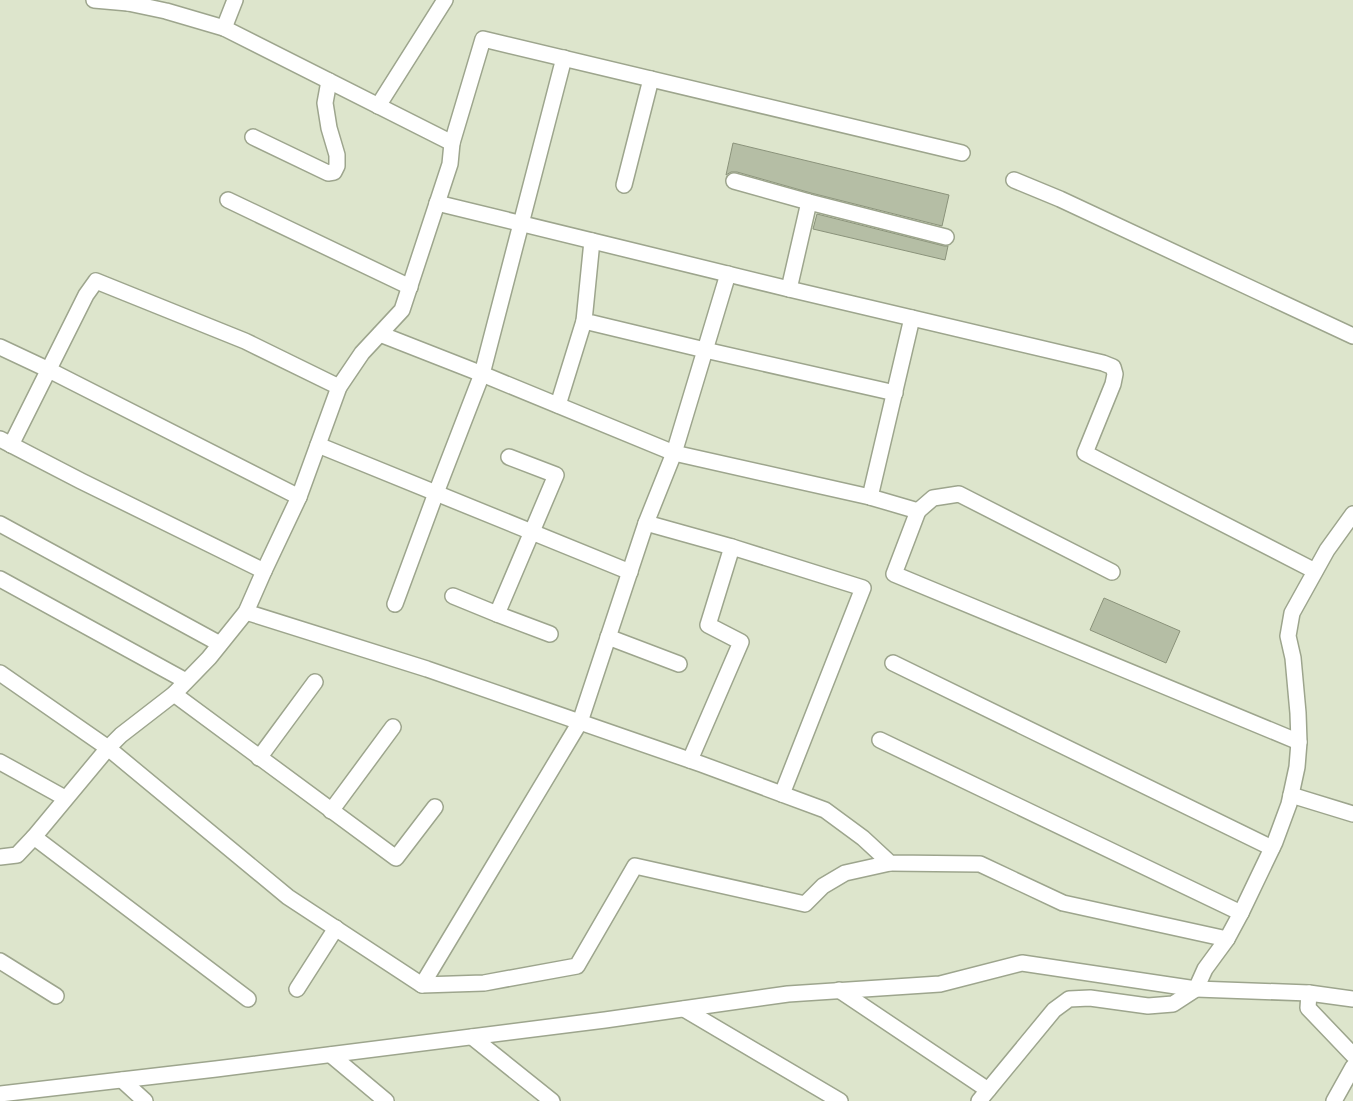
<svg xmlns="http://www.w3.org/2000/svg" width="1353" height="1101" viewBox="0 0 1353 1101" font-family="Merriweather,serif">
  <style>
    .building { fill: #b5bea5; stroke: #8b937b }
    .lines { fill: none; stroke-linecap: round; stroke-linejoin: round }
    .minor-casing { stroke: #9da58d; stroke-width: 18 }
    .minor { stroke: #fff; stroke-width: 15 }
  </style>
  <rect width="100%" height="100%" fill="#dde5cc"/>
  <g class="building">
    <polygon points="733,143 949,195 942,226 811,193 737,172 731,172 726,175"/>
    <polygon points="817,214 944,246 948,246 945,260 813,229"/>
    <polygon points="1104,598 1180,631 1166,663 1090,630"/>
  </g>
  <g class="lines">
    <defs>
      <g id="minor">
        <polyline points="94,0 128,3 129,0"/>
        <polyline points="128,3 166,11 224,28 452,143 450,164 402,310 362,353 339,387 299,497 264,571"/>
        <polyline points="224,28 235,0"/>
        <polyline points="378,106 445,0"/>
        <polyline points="253,137 328,173 334,172 337,166 337,155 329,128 325,103 329,81"/>
        <polyline points="452,143 483,39 962,153"/>
        <polyline points="1014,180 1060,199 1353,336"/>
        <polyline points="734,181 809,202 946,237"/>
        <polyline points="624,185 651,79"/>
        <polyline points="228,200 410,287"/>
        <polyline points="437,203 789,289 1103,363 1113,367 1115,374 1113,384 1085,453 1315,571"/>
        <polyline points="592,241 584,321 705,350 895,393"/>
        <polyline points="728,274 674,453 646,523 732,547 863,588 782,794"/>
        <polyline points="789,289 809,202"/>
        <polyline points="380,334 482,374 674,453 870,497 918,511 894,574 1299,742"/>
        <polyline points="0,347 49,370 299,497"/>
        <polyline points="558,405 584,321"/>
        <polyline points="0,439 81,481 264,571 246,612 209,658 174,694 121,735 108,748 0,673"/>
        <polyline points="11,445 86,295 96,281 245,341 339,387"/>
        <polyline points="318,445 630,572"/>
        <polyline points="870,497 912,318"/>
        <polyline points="918,511 933,498 959,494 1112,572"/>
        <polyline points="0,524 220,644"/>
        <polyline points="0,579 186,681"/>
        <polyline points="453,596 497,614 550,634"/>
        <polyline points="395,604 436,493 482,374 564,58"/>
        <polyline points="246,612 427,669 701,764 825,810 863,838 890,863 980,864 1063,903 1227,939"/>
        <polyline points="497,614 556,475 509,457"/>
        <polyline points="608,637 679,664"/>
        <polyline points="893,663 1272,848"/>
        <polyline points="174,694 396,858 435,807"/>
        <polyline points="880,740 1241,913"/>
        <polyline points="259,758 315,682"/>
        <polyline points="690,760 741,642 708,625 732,547"/>
        <polyline points="0,762 65,798"/>
        <polyline points="1291,795 1353,814"/>
        <polyline points="331,811 393,727"/>
        <polyline points="34,837 248,999"/>
        <polyline points="0,857 17,855 34,837 108,748 288,897 422,985 580,722 646,523"/>
        <polyline points="0,961 56,996"/>
        <polyline points="422,985 484,983 577,966 635,866 805,904 823,886 845,873 890,863"/>
        <polyline points="297,989 336,928"/>
        <polyline points="839,990 988,1090"/>
        <polyline points="1309,993 1308,1008 1353,1055"/>
        <polyline points="684,1009 840,1101"/>
        <polyline points="472,1037 552,1101"/>
        <polyline points="331,1055 386,1101"/>
        <polyline points="122,1080 145,1101"/>
        <polyline points="0,1094 216,1069 605,1020 788,994 940,984 1022,963 1196,989 1309,993 1353,999"/>
        <polyline points="979,1101 1054,1010 1069,999 1090,998 1148,1006 1173,1004 1196,989 1205,969 1227,939 1241,913 1275,842 1289,804 1297,767 1299,742 1298,713 1293,658 1288,636 1292,613 1327,550 1353,514"/>
        <polyline points="1334,1101 1353,1067"/>
      </g>
    </defs>
    <use href="#minor" class="minor-casing"/>
    <use href="#minor" class="minor"/>
  </g>
</svg>
